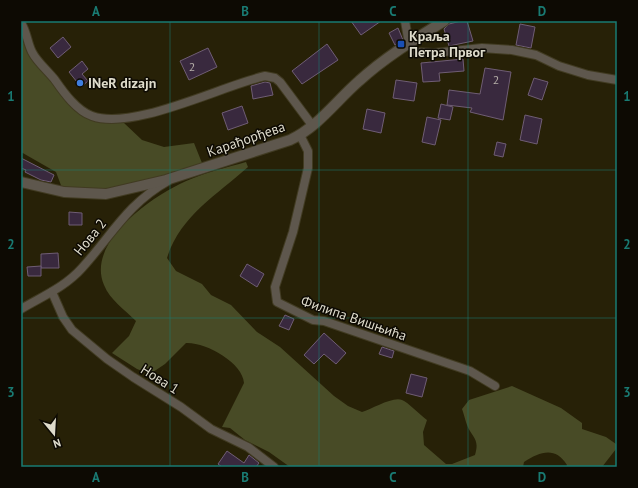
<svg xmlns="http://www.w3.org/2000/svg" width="638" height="488" viewBox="0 0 638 488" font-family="'PT Sans',sans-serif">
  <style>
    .green { fill: #484b26 }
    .building { fill: #39293e; stroke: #6f5d74 }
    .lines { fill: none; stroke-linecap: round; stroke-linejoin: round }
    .minor-casing { stroke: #413b22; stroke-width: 10 }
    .tertiary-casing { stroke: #413b22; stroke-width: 12 }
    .minor { stroke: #5e574d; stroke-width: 8 }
    .tertiary { stroke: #5e574d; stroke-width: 10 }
    .grid { fill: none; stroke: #197b73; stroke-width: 1; stroke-opacity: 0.55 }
    .transit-dot { fill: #1a4fb4; stroke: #0d0a03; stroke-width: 1.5 }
    .shop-dot { fill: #3f7fe0; stroke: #0d0a03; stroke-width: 1.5 }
    .labels { text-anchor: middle; stroke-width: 3; stroke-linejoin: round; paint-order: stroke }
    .number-label { font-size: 12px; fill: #b5aea8 }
    .poi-label { font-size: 14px; font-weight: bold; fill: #dedbcb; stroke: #0d0a03; text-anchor: start }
    .street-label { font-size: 14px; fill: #dedbcb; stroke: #0d0a03 }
    .neatline { fill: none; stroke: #197b73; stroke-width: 1.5 }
    .grid-label { font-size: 13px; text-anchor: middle; font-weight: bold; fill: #197b73 }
  </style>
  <rect width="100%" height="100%" fill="#272107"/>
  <g class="green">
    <polygon points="21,36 29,55 75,110 91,120 105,123 124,123 142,140 164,147 194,143 204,168 125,190 62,188 56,172 21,152"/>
    <path d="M246,162L248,167C217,195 180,216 167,258L176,271L202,284L211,295L231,305L257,332L280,347L334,396L348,406L362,412C372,409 393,396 402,400C408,402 420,415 427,420L423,432L424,445L446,464H452L475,455C480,438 472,438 467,425C465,420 464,414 462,409L469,400L512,386L561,408L582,423V429L606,437L616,444V449L602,467H566L567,465C555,446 540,452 524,462L523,467H290L269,452L245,440L230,428L222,427L244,383C243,363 206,342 186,343L165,364L150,374L137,369L112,353L129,336L136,321C125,310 110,300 104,285C85,241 156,193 191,179C208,172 228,167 246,162Z"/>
  </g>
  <g class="building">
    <polygon points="351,21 381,21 361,35"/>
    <polygon points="461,21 467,21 473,41 449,46 444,29 449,24"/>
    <polygon points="520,24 535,27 531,48 516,45"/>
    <polygon points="398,28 403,40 395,45 389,33"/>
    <polygon points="63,37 71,47 58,58 50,48"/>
    <polygon points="327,44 338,60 302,84 292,71"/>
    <polygon points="208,48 217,67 189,80 180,61"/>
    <polygon points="463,59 464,71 439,73 440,81 423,82 421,63"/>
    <polygon points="82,61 88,69 82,74 88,81 81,87 69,72"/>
    <polygon points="485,68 511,72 503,120 470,112 472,108 447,105 449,90 480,94"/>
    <polygon points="534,78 548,82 542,100 528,95"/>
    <polygon points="396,80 417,83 414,101 393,98"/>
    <polygon points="265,82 270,83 273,95 253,99 251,86"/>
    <polygon points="441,104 453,107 450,120 438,118"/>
    <polygon points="242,106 248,123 228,130 222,113"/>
    <polygon points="367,109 385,113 381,133 363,129"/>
    <polygon points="525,115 542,119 537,144 520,140"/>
    <polygon points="427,117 441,120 435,145 422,142"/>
    <polygon points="497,142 506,144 503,157 494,155"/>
    <polygon points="21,158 54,175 51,182 41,180 25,172 26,170 21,168"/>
    <polygon points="69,212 82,213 82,225 69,225"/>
    <polygon points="58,253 59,268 41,268 41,254"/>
    <polygon points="247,264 264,274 257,287 240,276"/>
    <polygon points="41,266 41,276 28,276 27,267"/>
    <polygon points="285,315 294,319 289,330 279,326"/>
    <polygon points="324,333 346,353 336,364 324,354 314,364 304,355"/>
    <polygon points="382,347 394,351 392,358 379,354"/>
    <polygon points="411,374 427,378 422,397 406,393"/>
    <polygon points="227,451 244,463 249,455 259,463 256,467 222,467 218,464"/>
  </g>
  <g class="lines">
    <defs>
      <g id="minor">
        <polyline points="405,21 409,44 416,52 434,53 482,48 512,50 536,55 559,66 588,75 617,80"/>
        <path d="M21,23C27,32 27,42 32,52C37,62 48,71 55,80C64,93 77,111 92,116C133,131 221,86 265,76L275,78L280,82L312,125"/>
        <polyline points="300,135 308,151 308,168 293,232 275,287 277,302 313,320 324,321 470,371 495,386"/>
        <polyline points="52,292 63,317 72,330 107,359 133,377 181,407 211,429 248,447 274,467"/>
        <path d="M21,309C43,296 65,287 82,268C112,235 127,204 168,181"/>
      </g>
      <path id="tertiary" d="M21,182L64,192L106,194L166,180L290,140C318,127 336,101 359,81C384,58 415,39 444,21"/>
    </defs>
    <use href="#minor" class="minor-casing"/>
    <use href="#tertiary" class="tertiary-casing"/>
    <use href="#minor" class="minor"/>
    <use href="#tertiary" class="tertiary"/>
  </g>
  <path class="grid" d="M170,21V467M319,21V467M468,21V467M21,170H617M21,318H617"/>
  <rect class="transit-dot" x="397" y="40" width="8" height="8" rx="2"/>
  <circle class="shop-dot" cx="80" cy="83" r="4"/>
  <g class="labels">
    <g class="number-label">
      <text x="192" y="71">2</text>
      <text x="496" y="84">2</text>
    </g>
    <g class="poi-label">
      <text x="409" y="41">Краља<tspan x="409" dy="16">Петра Првог</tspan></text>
      <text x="88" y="88">INeR dizajn</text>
    </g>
    <g class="street-label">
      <text transform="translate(246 139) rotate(-19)" y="5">Карађорђева</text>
      <text transform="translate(90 237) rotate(-51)" y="5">Нова 2</text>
      <text transform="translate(354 318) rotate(19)" y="5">Филипа Вишњића</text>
      <text transform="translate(160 379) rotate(32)" y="5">Нова 1</text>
    </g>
  </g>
  <rect width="638" height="488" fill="none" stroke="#0d0a03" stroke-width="44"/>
  <g transform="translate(54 434) rotate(162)" stroke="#0d0a03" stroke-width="3" paint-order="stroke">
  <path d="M0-3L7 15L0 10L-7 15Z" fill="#dedbcb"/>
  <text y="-6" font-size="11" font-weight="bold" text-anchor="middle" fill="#dedbcb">N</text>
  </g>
  <rect x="22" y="22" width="594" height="444" class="neatline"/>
  <g class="grid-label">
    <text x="96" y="16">A</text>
    <text x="245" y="16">B</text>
    <text x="393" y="16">C</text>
    <text x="542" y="16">D</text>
    <text x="11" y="101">1</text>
    <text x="627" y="101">1</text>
    <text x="11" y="249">2</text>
    <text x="627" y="249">2</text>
    <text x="11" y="397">3</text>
    <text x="627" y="397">3</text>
    <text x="96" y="482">A</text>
    <text x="245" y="482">B</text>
    <text x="393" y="482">C</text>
    <text x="542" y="482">D</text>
  </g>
</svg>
